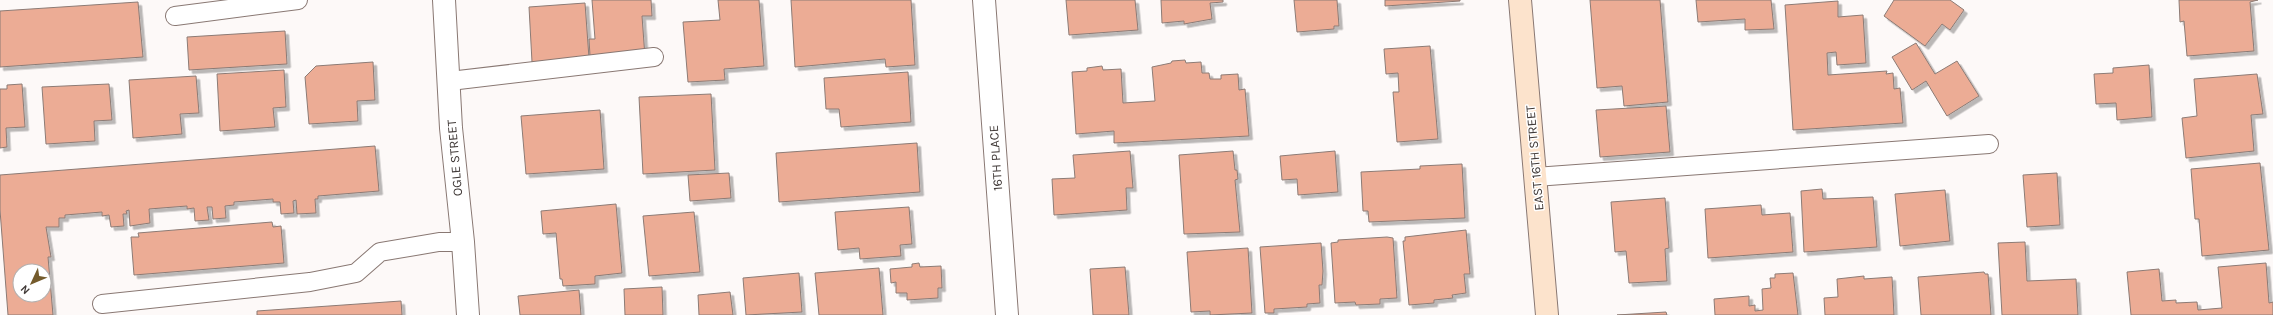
<svg xmlns="http://www.w3.org/2000/svg" width="2273" height="315" viewBox="0 0 2273 315" font-family="Karla,sans-serif">
  <style>
    .building { fill: #ecac95; stroke: #8c7b75; fill-rule: evenodd; filter: url(#shadow) }
    .lines { fill: none; stroke-linecap: round; stroke-linejoin: round }
    .lane-casing { stroke: #897873; stroke-width: 20 }
    .street-casing { stroke: #897873; stroke-width: 24 }
    .secondary-casing { stroke: #897873; stroke-width: 24 }
    .lane { stroke: #fff; stroke-width: 18 }
    .street { stroke: #fff; stroke-width: 22 }
    .secondary { stroke: #fce3cc; stroke-width: 22 }
    .labels { text-anchor: middle; stroke-width: 3; stroke-linejoin: round; paint-order: stroke }
    .street-label { font-size: 13px; fill: #413a38; stroke: #fff }
  </style>
  <defs>
    <filter id="shadow"><feDropShadow dx="3.5" dy="3.5" stdDeviation="0" flood-color="#0004"/></filter>
  </defs>
  <rect width="100%" height="100%" fill="#fdf9f8"/>
  <g class="building">
    <polygon points="592,0 651,0 652,16 642,16 645,57 590,56 589,39 595,39"/>
    <polygon points="718,0 759,0 764,66 724,69 725,80 688,82 683,22 720,20"/>
    <polygon points="791,0 911,0 915,65 886,67 885,59 795,67"/>
    <polygon points="1066,0 1135,0 1138,30 1069,35"/>
    <polygon points="1161,0 1223,0 1223,2 1210,3 1212,19 1184,24 1184,21 1162,23"/>
    <polygon points="1294,0 1337,0 1339,26 1334,26 1334,29 1297,32"/>
    <polygon points="1385,0 1460,0 1460,1 1385,6"/>
    <polygon points="1590,0 1660,0 1668,102 1624,106 1622,86 1597,88"/>
    <polygon points="1696,0 1771,0 1774,29 1745,30 1745,19 1698,22"/>
    <polygon points="1894,0 1950,0 1964,10 1950,30 1942,24 1925,46 1884,16"/>
    <polygon points="2179,0 2258,0 2250,2 2254,51 2187,56 2184,21 2180,22"/>
    <polygon points="1838,1 1838,17 1863,15 1866,63 1837,65 1836,52 1827,53 1828,75 1887,71 1886,74 1893,73 1894,89 1900,88 1903,123 1793,130 1785,5"/>
    <polygon points="138,2 143,57 0,67 0,11"/>
    <polygon points="585,3 589,58 532,62 529,7"/>
    <polygon points="285,31 287,64 189,70 187,37"/>
    <polygon points="1916,43 1935,74 1957,61 1979,96 1947,116 1926,81 1912,90 1892,57"/>
    <polygon points="1430,46 1438,139 1397,142 1393,92 1399,92 1398,73 1386,74 1384,49"/>
    <polygon points="1185,60 1186,63 1201,62 1202,73 1209,73 1210,79 1221,79 1221,75 1238,74 1239,90 1245,89 1249,136 1114,143 1114,131 1076,134 1072,72 1087,71 1087,68 1102,66 1103,70 1121,69 1123,103 1155,101 1152,67 1171,63 1172,61"/>
    <polygon points="373,62 375,100 357,101 358,121 309,124 305,77 316,66"/>
    <polygon points="2149,65 2152,117 2117,120 2116,103 2096,104 2094,74 2113,73 2113,68"/>
    <polygon points="284,70 286,107 273,108 275,127 220,131 217,74"/>
    <polygon points="908,72 911,122 841,127 839,109 826,109 824,78"/>
    <polygon points="2257,74 2263,114 2251,115 2254,151 2186,158 2182,118 2197,116 2194,79"/>
    <polygon points="196,76 199,113 180,114 182,134 133,138 129,80"/>
    <polygon points="22,84 25,127 6,128 7,147 0,148 0,89 7,89 7,85"/>
    <polygon points="109,84 112,120 94,121 95,141 46,144 42,87"/>
    <polygon points="711,94 715,170 643,174 639,97"/>
    <polygon points="1666,106 1670,152 1600,157 1596,110"/>
    <polygon points="600,110 604,169 526,174 521,116"/>
    <polygon points="917,143 920,192 779,202 776,153"/>
    <path d="M375,146L379,191L318,196V199H315L316,213L297,214L296,200L293,201L294,213L281,214L280,202H273V199L234,202V205L225,206L226,218L213,219L212,207H207L209,220L195,221L194,208L187,209V206L149,209L150,223L130,226L129,210L126,211L127,214H123L124,226L111,227L109,215L102,216V212L65,215V218H59V227H46L51,257H48L53,315H8L0,210V175ZM20,271H44V295H20Z"/>
    <polygon points="1130,151 1133,188 1126,188 1127,210 1054,215 1052,179 1075,178 1073,155"/>
    <polygon points="1233,151 1235,170 1237,170 1238,179 1235,180 1240,232 1184,234 1179,155"/>
    <polygon points="1335,151 1338,192 1298,195 1297,179 1282,180 1280,156"/>
    <polygon points="2260,163 2269,250 2202,256 2199,219 2195,219 2191,169"/>
    <polygon points="1462,164 1465,218 1369,222 1368,211 1363,211 1361,172 1420,169 1420,166"/>
    <polygon points="729,173 731,198 690,201 688,175"/>
    <polygon points="2057,173 2060,225 2027,227 2023,175"/>
    <polygon points="1822,189 1823,199 1873,197 1877,247 1804,252 1801,191"/>
    <polygon points="1945,190 1950,241 1900,246 1895,194"/>
    <polygon points="1665,198 1669,248 1665,249 1667,281 1629,283 1626,251 1615,252 1611,202"/>
    <polygon points="616,204 622,273 595,276 595,284 563,286 562,279 560,279 556,233 543,234 541,211"/>
    <polygon points="1761,205 1762,215 1790,213 1793,252 1708,258 1705,209"/>
    <polygon points="909,207 912,244 900,245 901,256 860,259 859,248 838,250 835,212"/>
    <polygon points="694,212 700,272 649,276 643,216"/>
    <polygon points="272,222 273,227 281,226 284,263 134,275 131,237 139,237 138,233"/>
    <polygon points="1466,230 1470,274 1464,274 1466,293 1452,295 1453,298 1434,300 1434,303 1409,305 1403,241 1405,241 1405,237"/>
    <polygon points="1387,237 1393,238 1397,298 1380,299 1380,304 1356,305 1355,302 1335,303 1331,243 1338,242 1338,240"/>
    <polygon points="2025,242 2027,281 2076,279 2078,315 2002,315 1998,243"/>
    <polygon points="1321,243 1323,271 1322,285 1319,285 1320,303 1307,304 1307,307 1274,309 1274,313 1265,313 1260,247"/>
    <polygon points="1248,248 1252,313 1210,315 1210,311 1191,312 1187,252"/>
    <polygon points="919,263 920,267 941,266 942,288 938,288 938,298 907,300 907,293 896,293 896,282 891,283 890,269 912,267 912,264"/>
    <polygon points="2266,263 2269,303 2273,302 2273,315 2131,315 2127,272 2159,269 2162,301 2176,300 2176,303 2197,302 2198,310 2222,308 2218,267"/>
    <polygon points="1125,267 1129,315 1093,315 1090,269"/>
    <polygon points="879,268 883,315 819,315 815,273"/>
    <polygon points="1984,272 1985,274 1988,274 1991,315 1921,315 1918,277"/>
    <polygon points="799,273 802,312 746,315 743,278"/>
    <polygon points="1793,273 1798,315 1715,315 1714,299 1749,296 1749,306 1755,305 1755,311 1763,310 1762,289 1771,288 1770,278 1775,278 1775,274"/>
    <polygon points="1864,276 1864,279 1892,277 1894,315 1825,315 1824,298 1838,297 1837,279"/>
    <polygon points="662,287 663,315 625,315 624,289"/>
    <polygon points="579,290 581,315 520,315 518,296"/>
    <polygon points="730,292 733,315 699,315 698,295"/>
    <polygon points="401,301 402,315 257,315 257,311"/>
    <polygon points="1666,312 1667,315 1617,315"/>
  </g>
  <g class="lines">
    <defs>
      <g id="lane">
        <polyline points="175,16 298,0"/>
        <polyline points="450,81 654,57"/>
        <polyline points="1535,177 1989,144"/>
        <polyline points="102,304 310,282 356,273 380,252 439,242 463,242"/>
      </g>
      <g id="street">
        <polyline points="444,0 451,128 463,242 468,315"/>
        <polyline points="984,0 1007,315"/>
      </g>
      <polyline id="secondary" points="1520,0 1547,315"/>
    </defs>
    <use href="#lane" class="lane-casing"/>
    <use href="#street" class="street-casing"/>
    <use href="#secondary" class="secondary-casing"/>
    <use href="#lane" class="lane"/>
    <use href="#street" class="street"/>
    <use href="#secondary" class="secondary"/>
  </g>
  <g class="labels">
    <g class="street-label">
      <text transform="translate(454 158) rotate(-95)" y="5">OGLE STREET</text>
      <text transform="translate(995 158) rotate(-94)" y="5">16TH PLACE</text>
      <text transform="translate(1534 158) rotate(-95)" y="5">EAST 16TH STREET</text>
    </g>
  </g>
  <g transform="translate(32 283) rotate(226)"><circle r="19" fill="#ffffff" stroke="#b3b0af"/>
  <path d="M0-3L7 15L0 10L-7 15Z" fill="#745b2c"/>
  <text y="-6" font-size="11" font-weight="bold" text-anchor="middle" fill="#413a38">N</text>
  </g>
</svg>
